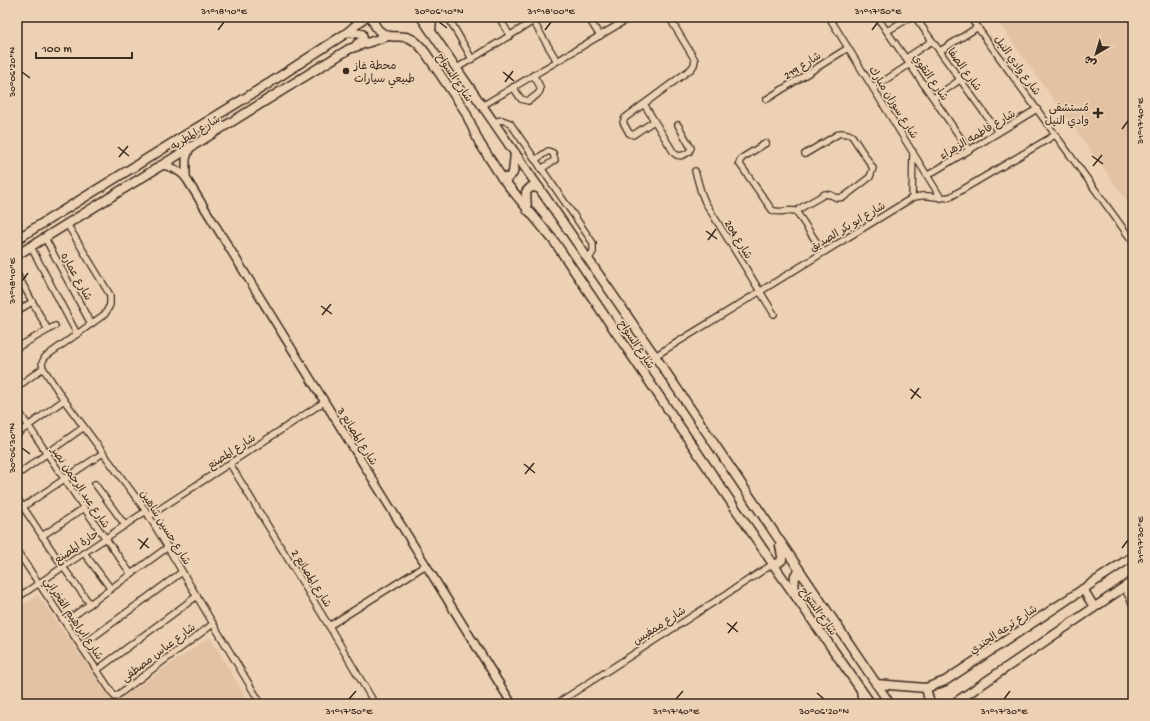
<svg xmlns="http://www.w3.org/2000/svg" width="1150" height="721" viewBox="0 0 1150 721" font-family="'Gochi Hand','Playpen Sans Arabic',sans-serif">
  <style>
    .built { fill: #e2c2a3 }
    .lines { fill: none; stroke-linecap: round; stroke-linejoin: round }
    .minor-casing { stroke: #3b2a1e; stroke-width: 8 }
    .tertiary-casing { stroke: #3b2a1e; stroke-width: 10 }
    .secondary-casing { stroke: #3b2a1e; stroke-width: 11 }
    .minor { stroke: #edd1b4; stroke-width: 5.5 }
    .tertiary { stroke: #edd1b4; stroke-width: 7 }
    .secondary { stroke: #edd1b4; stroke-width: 8 }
    .ticks { fill: none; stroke: #3b2a1e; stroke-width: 1.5 }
    .poi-dot { fill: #3b2a1e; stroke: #edd1b4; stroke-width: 1.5 }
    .labels { text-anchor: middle; stroke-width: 3.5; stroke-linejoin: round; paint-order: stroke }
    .poi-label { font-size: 11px; fill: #3b2a1e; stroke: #edd1b4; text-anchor: start }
    .street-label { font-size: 11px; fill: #3b2a1e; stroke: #edd1b4 }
    .neatline { fill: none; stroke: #3b2a1e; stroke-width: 1.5 }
    .ticks-label { font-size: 10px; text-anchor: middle; fill: #3b2a1e }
  </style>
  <rect width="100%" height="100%" fill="#edd1b4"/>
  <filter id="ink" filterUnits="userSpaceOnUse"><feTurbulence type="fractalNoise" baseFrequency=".025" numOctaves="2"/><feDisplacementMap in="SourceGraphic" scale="8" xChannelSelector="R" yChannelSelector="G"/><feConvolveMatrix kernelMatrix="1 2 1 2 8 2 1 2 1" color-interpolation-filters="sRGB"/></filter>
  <g filter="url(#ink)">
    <g class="built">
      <polygon points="994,17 1133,17 1133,209"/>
      <polygon points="38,595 114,703 210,637 250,704 17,704 17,609"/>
    </g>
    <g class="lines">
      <defs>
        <g id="minor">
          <polyline points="448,17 472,59"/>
          <polyline points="499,17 510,36"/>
          <polyline points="588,17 600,36"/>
          <polyline points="829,17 941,198"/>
          <polyline points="877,17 969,150"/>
          <polyline points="915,17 998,132"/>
          <polyline points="970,17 1133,242"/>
          <polyline points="533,21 557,61"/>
          <polyline points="887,31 911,17"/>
          <polyline points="940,51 978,27"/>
          <polyline points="906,58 932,41"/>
          <polyline points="457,68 540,17"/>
          <path d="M513,87L521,99L528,101C544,91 543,90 533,75"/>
          <polyline points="873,88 910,64"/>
          <polyline points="934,98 961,79"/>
          <polyline points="767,99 848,48"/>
          <path d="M644,104L674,153C679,158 684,155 689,152L691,148L678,125"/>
          <polyline points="482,106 631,17"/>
          <polyline points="654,121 633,135 629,133 623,122 625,118 691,69 694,65 695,60 669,17"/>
          <polyline points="493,122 502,120 510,123 593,243 593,252 588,260"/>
          <path d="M766,143L742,158L740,161L739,163L772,210C781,215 789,207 798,212"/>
          <polyline points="805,154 840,133 848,134 852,136 873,168 870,177 844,197 837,198 831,195 825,194 799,209 798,214 823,252"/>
          <polyline points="535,160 548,151 553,153 555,160 541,169"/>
          <polyline points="695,171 701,192 705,202 774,314"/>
          <polyline points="928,175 1037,109"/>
          <polyline points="912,198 913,152"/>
          <polyline points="67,224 110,295 110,305 105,314 45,357 42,363 43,368 64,400 146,511 261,704"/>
          <polyline points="45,238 91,324"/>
          <polyline points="31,247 77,334"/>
          <polyline points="17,274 48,330"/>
          <polyline points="17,311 32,302"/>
          <polyline points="18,347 55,326"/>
          <path d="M655,356L912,198C928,192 937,200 950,197L1055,135"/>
          <polyline points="17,387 43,368"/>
          <polyline points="17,409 84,508 131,574"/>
          <polyline points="17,434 64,400"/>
          <polyline points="230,464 329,626 375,704"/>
          <polyline points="17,475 84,427"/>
          <polyline points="95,484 125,525"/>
          <polyline points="17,498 63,567 90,604"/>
          <polyline points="17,511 103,453"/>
          <polyline points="149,516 324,402"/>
          <polyline points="42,536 84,508"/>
          <polyline points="17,551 115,697 213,624"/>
          <polyline points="84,553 111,589"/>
          <polyline points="1123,589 1133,587"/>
          <polyline points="1125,589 1133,605"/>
          <polyline points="17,598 146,511"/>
          <polyline points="65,622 168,547"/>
          <polyline points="329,626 426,565"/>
          <polyline points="81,646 182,572"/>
          <polyline points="97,670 197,596"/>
          <polyline points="556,704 773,564"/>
        </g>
        <g id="tertiary">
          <path d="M161,165C172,166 179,170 186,178L512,704"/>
          <polyline points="186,178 186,159 190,147"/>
        </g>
        <g id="secondary">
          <path d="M372,17C374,27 380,34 390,36C396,37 401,36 406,37C415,39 420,46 425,52L465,111L479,142L502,178L554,241L773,564L871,704"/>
          <polyline points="421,17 655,356 890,704"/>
          <polyline points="431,31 432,17"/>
          <polyline points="348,32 362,34 363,40 357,44"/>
          <polyline points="502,178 508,178 513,173 515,153"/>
          <polyline points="527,210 526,192 531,187 539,188"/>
          <polyline points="17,239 268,84 348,32 365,17"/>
          <polyline points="17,255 349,49 388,36"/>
          <polyline points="773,564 777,564 782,560 782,556 780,546"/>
          <polyline points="1083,589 1094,607"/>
          <polyline points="794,593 795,575 799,573 803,576"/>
          <polyline points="876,684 926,688 945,681 1133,556"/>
          <polyline points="926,688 930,704"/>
          <polyline points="861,690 863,704"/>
          <polyline points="953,704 1133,581"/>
        </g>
      </defs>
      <use href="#minor" class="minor-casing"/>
      <use href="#tertiary" class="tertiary-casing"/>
      <use href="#secondary" class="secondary-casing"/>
      <use href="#minor" class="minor"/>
      <use href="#tertiary" class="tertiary"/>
      <use href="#secondary" class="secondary"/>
    </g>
  </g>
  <path class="ticks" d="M439,22L447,28M218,30L224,22M545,30L551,22M872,30L878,22M22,72L30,78M503,72L514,81M505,82L513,71M1122,129L1128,121M118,147L129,156M1092,156L1103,164M119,157L128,146M1093,166L1102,155M706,231L717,239M708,240L716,229M22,281L28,273M321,306L332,314M322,315L331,304M910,389L921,398M911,399L919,388M22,448L30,454M524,464L535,473M525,474L534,463M138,539L149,548M1122,548L1128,540M140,549L148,538M727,623L738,632M728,633L737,622M817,693L824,699M349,699L356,691M676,699L683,691M1004,699L1010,691"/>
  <g class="poi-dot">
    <circle cx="346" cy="71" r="4"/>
    <path d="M1096 107h4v4h4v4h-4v4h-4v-4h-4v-4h4z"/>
  </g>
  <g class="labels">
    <g class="poi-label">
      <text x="354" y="69">محطة غاز<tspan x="354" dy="13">طبيعي سيارات</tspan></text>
      <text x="1089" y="111" text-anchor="end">مُستشفى<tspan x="1089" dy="13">وادي النيل</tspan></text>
    </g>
    <g class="street-label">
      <text transform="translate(802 65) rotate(-32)" y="4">شارع 219</text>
      <text transform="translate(1018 65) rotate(54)" y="4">شارع وادي النيل</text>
      <text transform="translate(965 69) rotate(54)" y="4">شارع الصفا</text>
      <text transform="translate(455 77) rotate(56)" y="4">شارع السواح</text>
      <text transform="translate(931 77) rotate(55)" y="4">شارع التقوي</text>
      <text transform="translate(894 102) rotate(58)" y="4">شارع سوزان مبارك</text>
      <text transform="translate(195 132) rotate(-32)" y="4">شارع المطريه</text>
      <text transform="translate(977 134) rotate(-31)" y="4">شارع فاطمه الزهراء</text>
      <text transform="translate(847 226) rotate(-31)" y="4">شارع ابو بكر الصديق</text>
      <text transform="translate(739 239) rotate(59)" y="4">شارع 204</text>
      <text transform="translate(77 276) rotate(61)" y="4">شارع عماره</text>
      <text transform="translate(637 344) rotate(56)" y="4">شارع السواح</text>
      <text transform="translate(358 436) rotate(58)" y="4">شارع المصانع 3</text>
      <text transform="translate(231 451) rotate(-33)" y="4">شارع المصنع</text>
      <text transform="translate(81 487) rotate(56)" y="4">شارع عبد الرحمن نصر</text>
      <text transform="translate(166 527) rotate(58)" y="4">شارع حسين شاهين</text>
      <text transform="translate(76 546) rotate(-34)" y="4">حارة المصنع</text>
      <text transform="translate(312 578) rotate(58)" y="4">شارع المصانع 2</text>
      <text transform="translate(819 611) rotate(55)" y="4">شارع السواح</text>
      <text transform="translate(74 618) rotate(56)" y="4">شارع ابراهيم الفخراني</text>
      <text transform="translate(659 625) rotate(-33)" y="4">شارع ممفيس</text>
      <text transform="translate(1003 629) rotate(-34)" y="4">شارع ترعه الجندي</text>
      <text transform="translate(158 652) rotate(-37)" y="4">شارع عباس مصطفى</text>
    </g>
  </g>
  <rect width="1150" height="721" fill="none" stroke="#edd1b4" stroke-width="44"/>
  <g transform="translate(1096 54) rotate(218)" stroke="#edd1b4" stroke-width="3" paint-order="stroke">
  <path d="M0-3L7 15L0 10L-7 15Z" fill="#3b2a1e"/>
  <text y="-6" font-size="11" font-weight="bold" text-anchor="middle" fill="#3b2a1e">ش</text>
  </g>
  <path d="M36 52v6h96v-6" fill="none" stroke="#3b2a1e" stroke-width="2"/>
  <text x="42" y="52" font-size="12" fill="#3b2a1e" stroke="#edd1b4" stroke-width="3" paint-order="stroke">100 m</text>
  <rect x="22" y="22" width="1106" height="677" class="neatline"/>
  <g class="ticks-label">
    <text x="224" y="14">31°18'10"E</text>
    <text x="439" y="14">30°06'10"N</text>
    <text x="551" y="14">31°18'00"E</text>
    <text x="878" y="14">31°17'50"E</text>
    <text transform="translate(11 72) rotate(-90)" y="4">30°06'20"N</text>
    <text transform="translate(1139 121) rotate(-90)" y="4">31°17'40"E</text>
    <text transform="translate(11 281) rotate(-90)" y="4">31°18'10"E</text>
    <text transform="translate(11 448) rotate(-90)" y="4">30°06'30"N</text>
    <text transform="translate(1139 540) rotate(-90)" y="4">31°17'30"E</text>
    <text x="349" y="714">31°17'50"E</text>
    <text x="676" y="714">31°17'40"E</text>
    <text x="824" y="714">30°06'20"N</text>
    <text x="1004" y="714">31°17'30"E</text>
  </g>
</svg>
